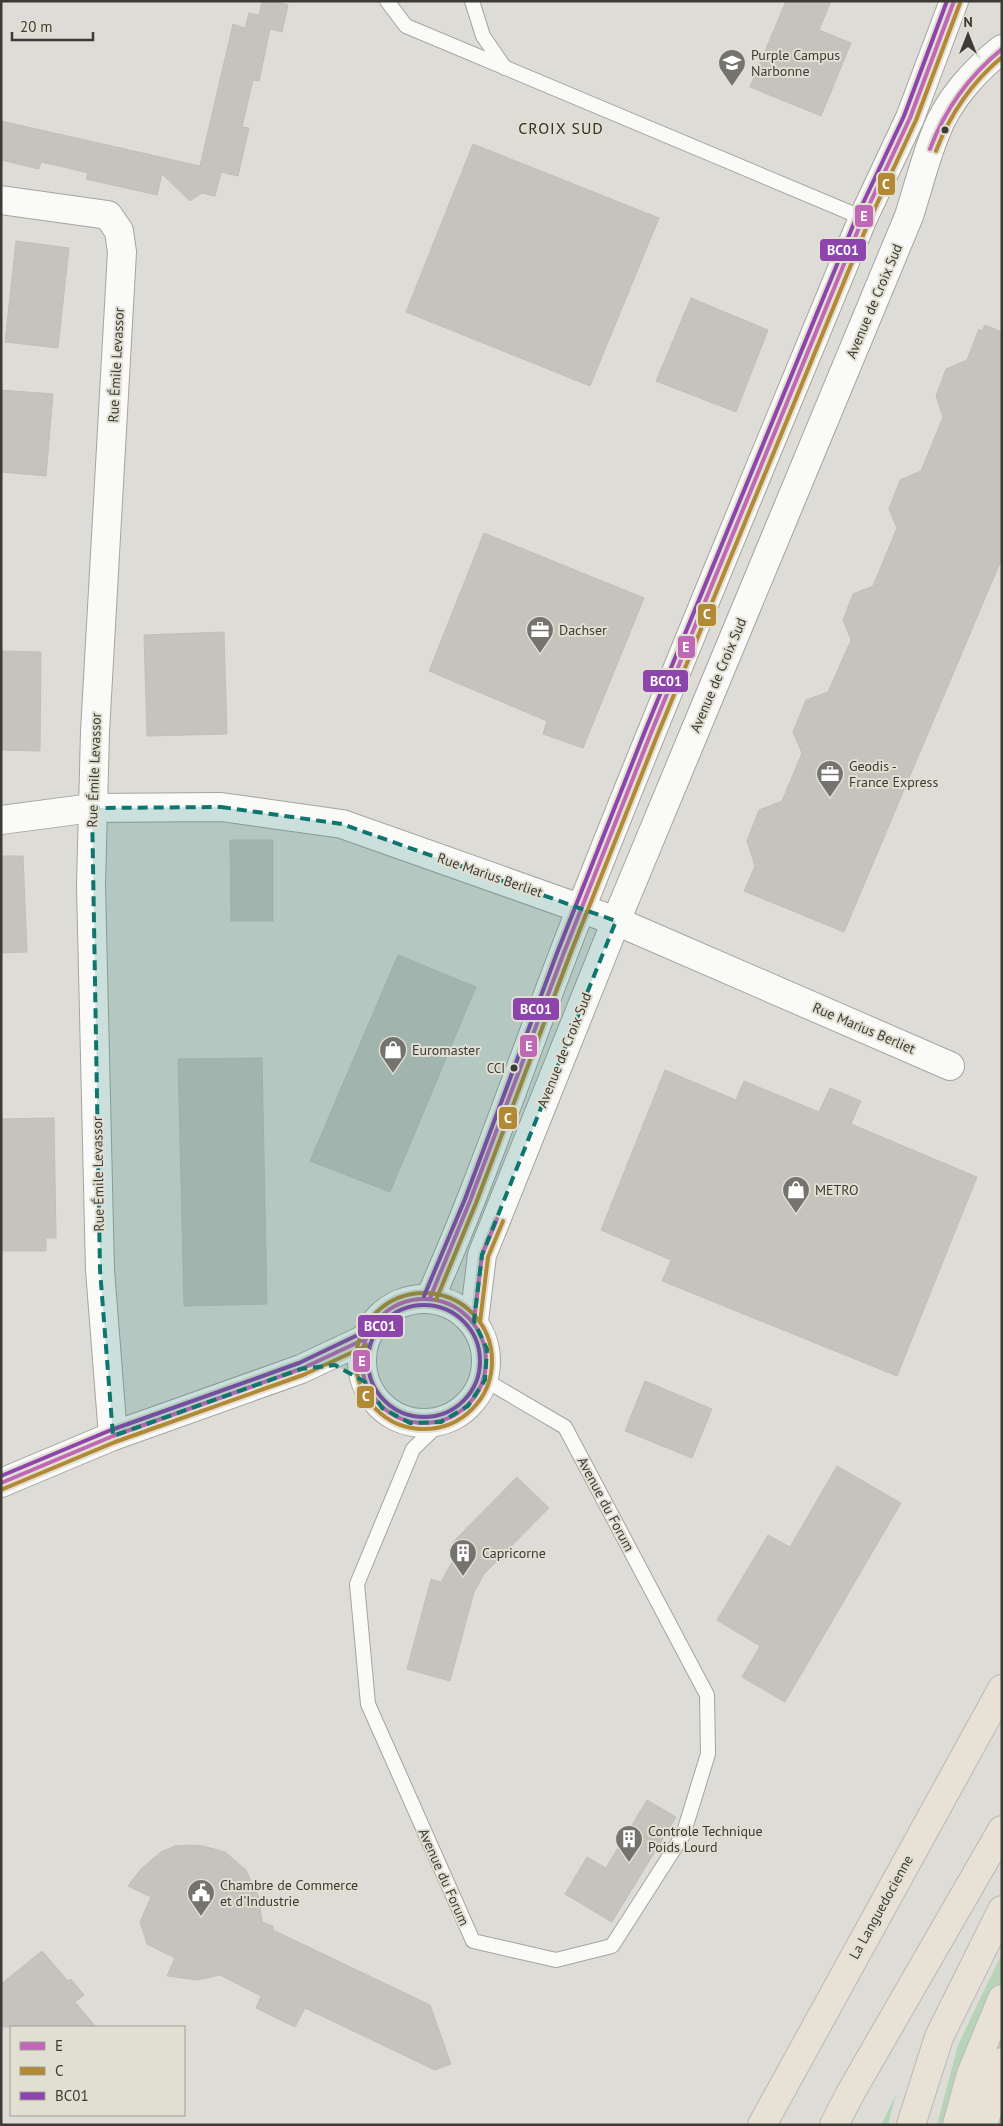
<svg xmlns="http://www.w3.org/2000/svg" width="1003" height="2126" viewBox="0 0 1003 2126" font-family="'PT Sans',sans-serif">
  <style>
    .green { fill: #b7d4b8 }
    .building { fill: #c6c3be; stroke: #c2bfbb }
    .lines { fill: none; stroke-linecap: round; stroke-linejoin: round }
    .lane-casing { stroke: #a5a49f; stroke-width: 16 }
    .street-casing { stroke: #a5a49f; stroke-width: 30 }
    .highway-casing { stroke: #bab9b6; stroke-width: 30 }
    .lane { stroke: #fafaf9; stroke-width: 14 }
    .street { stroke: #fafaf9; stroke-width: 28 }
    .highway { stroke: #e7e2d5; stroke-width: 28 }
    .bus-1-casing { stroke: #e1dfd2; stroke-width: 8 }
    .bus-2-casing { stroke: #e1dfd2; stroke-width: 8 }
    .bus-3-casing { stroke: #e1dfd2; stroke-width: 8 }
    .bus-1 { stroke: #c068b5; stroke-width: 4 }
    .bus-2 { stroke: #b28935; stroke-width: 4 }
    .bus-3 { stroke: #8e44ad; stroke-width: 4 }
    .marked { fill: #0f766e; fill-opacity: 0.2; stroke: #0f766e; stroke-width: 4; stroke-dasharray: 10 6; stroke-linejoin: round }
    .bus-dot { fill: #3c3b36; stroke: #e1dfd2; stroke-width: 2 }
    .labels { text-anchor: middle; stroke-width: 4; stroke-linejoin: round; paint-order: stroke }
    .bus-label { font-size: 13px; fill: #3c3b36; stroke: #e1dfd2; text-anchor: end }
    .poi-label { font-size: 14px; fill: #3c3b36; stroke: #e1dfd2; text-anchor: start }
    .street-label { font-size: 14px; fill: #3c3b36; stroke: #e1dfd2 }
    .quarter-label { font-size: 16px; letter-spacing: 1px; fill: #323026; stroke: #e1dfd2 }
    .line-badge { stroke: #e1dfd2; stroke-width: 2 }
    .badge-label { font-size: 14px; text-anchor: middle; font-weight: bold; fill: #fff }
  </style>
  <rect width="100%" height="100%" fill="#dedcd6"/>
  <g class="green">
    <polygon points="1002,1953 1002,2125 937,2125 958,2045"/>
    <polygon points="896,2094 888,2125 881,2125"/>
  </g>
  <g class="building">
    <polygon points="262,1 274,1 288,5 282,32 270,29 259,81 253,80 242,127 249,128 238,176 221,172 215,196 202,193 190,201 162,174 157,195 86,179 88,173 64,167 41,162 39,169 1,160 1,121 200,166 233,24 245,28 249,13 259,15"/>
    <polygon points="786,1 831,1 819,30 851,43 821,116 750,87"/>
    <polygon points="473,144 659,218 590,386 406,312"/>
    <polygon points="16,241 69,248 58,348 5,342"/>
    <polygon points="691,298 768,330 736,412 656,381"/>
    <polygon points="985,325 1002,332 1002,558 844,932 744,891 755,866 747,841 759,810 782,801 802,753 793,732 806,700 828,692 851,640 843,620 853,594 873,586 897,528 889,509 900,480 921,471 943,417 936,396 946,369 967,360 979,329 982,331"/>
    <polygon points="1,390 53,394 46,476 1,472"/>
    <polygon points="484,533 644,598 583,748 543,734 547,721 429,671"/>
    <polygon points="224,632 227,734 147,736 144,635"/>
    <polygon points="1,651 41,652 40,751 1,750"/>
    <polygon points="230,840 273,840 273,921 231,921"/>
    <polygon points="1,856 23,856 27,952 1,953"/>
    <polygon points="398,955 476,987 390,1192 310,1161"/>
    <polygon points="262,1058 267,1304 184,1306 178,1059"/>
    <polygon points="665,1070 736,1100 744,1081 819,1112 830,1088 861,1101 851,1124 977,1177 897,1376 662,1281 671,1260 601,1230"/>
    <polygon points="54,1118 56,1238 46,1238 46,1251 1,1251 1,1119"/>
    <polygon points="645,1381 712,1409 692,1458 625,1431"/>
    <polygon points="837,1466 901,1503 785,1702 742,1677 760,1646 717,1620 768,1535 790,1547"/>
    <polygon points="517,1477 549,1508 484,1574 474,1592 450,1681 407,1669 431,1579 441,1582 459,1549 452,1543"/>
    <polygon points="647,1800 676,1817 612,1922 565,1894 587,1857 606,1868"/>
    <polygon points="190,1845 203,1846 225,1852 246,1870 259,1898 262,1922 273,1926 273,1930 430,2005 451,2064 435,2070 305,2008 295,2027 256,2008 261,1996 220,1975 198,1980 167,1976 175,1958 147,1944 140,1922 151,1897 128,1886 141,1869 161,1852 175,1846"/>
    <polygon points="42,1951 68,1981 71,1979 84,1995 75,2002 96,2027 1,2027 1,1984"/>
  </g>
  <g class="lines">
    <defs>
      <g id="lane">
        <polyline points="387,1 406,26 863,218"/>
        <polyline points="472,1 483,36 505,68"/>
        <polyline points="441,1422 413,1449 357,1584 368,1704 473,1941 556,1960 612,1946 683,1835 708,1754 707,1695 565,1427 485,1380"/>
      </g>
      <g id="street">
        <polyline points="1,200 108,215 119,231 122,252 95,732 91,885 100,1270 113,1436"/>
        <polyline points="1,820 92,808 221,807 342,824 616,921 950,1066"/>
        <path d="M430,1298C487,1170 530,1036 582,906C673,675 769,447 863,218L910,118L954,1"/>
        <circle cx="424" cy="1361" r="62"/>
        <path d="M474,1321L482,1255L616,921L909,216C918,188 925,159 936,132C948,100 975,70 1002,49"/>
        <polyline points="1,1483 113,1436 301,1369 365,1339"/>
      </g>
      <g id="highway">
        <polyline points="762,2125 1002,1689"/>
        <polyline points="834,2125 851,2092 1002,1830"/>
        <polyline points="911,2125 939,2037 1002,1910"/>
        <polyline points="957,2125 971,2074 1002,1999"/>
        <polyline points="983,2125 1002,2062"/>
      </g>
    </defs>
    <use href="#lane" class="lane-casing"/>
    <use href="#street" class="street-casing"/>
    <use href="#highway" class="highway-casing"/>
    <use href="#lane" class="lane"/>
    <use href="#street" class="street"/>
    <use href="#highway" class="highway"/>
    <defs>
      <g id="bus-1">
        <path d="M930,149C945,109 969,76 1002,49"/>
        <polyline points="430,1298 470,1201 563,955 651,733 863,218 910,118 954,1"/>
        <circle cx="424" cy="1361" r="62"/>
        <polyline points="474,1321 482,1255 497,1219"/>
        <polyline points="1,1483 113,1436 301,1369 365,1339"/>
      </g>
      <g id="bus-2">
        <path d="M936,151C950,114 971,83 1002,57"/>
        <circle cx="424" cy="1361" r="68"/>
        <polyline points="436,1300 476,1203 569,957 657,736 869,221 916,120 960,3"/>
        <polyline points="480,1322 488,1257 503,1221"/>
        <polyline points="3,1489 115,1442 303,1375 368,1345"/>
      </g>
      <g id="bus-3">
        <polyline points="424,1296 465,1199 557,953 645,731 857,216 904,116 947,1"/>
        <circle cx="424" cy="1361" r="56"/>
        <polyline points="1,1476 111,1430 299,1363 362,1333"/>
      </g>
    </defs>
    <use href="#bus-1" class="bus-1-casing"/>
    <use href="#bus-2" class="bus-2-casing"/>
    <use href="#bus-3" class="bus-3-casing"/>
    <use href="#bus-1" class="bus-1"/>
    <use href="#bus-2" class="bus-2"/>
    <use href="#bus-3" class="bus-3"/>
  </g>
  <path class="marked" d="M221,807L342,824L616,921L482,1255L474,1321L487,1349L485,1380L468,1406L441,1422L410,1423L382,1408L365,1382L335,1365L301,1369L113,1436L100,1270L92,808Z"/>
  <defs>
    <symbol id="university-pin" viewBox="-11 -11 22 30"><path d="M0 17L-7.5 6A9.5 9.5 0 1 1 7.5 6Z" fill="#75736e" stroke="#e1dfd2"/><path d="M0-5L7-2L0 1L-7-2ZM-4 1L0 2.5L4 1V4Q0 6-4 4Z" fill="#fff"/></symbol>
    <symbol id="office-pin" viewBox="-11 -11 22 30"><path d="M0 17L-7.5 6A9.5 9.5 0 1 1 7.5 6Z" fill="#75736e" stroke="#e1dfd2"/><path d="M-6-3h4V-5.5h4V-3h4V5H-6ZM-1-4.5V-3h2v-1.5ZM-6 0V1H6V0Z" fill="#fff"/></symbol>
    <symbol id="shop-pin" viewBox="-11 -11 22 30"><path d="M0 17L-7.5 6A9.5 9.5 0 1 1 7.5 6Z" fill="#75736e" stroke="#e1dfd2"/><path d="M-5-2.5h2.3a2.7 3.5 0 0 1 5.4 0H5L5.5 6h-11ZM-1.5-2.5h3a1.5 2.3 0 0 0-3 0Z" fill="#fff"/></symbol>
    <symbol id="building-pin" viewBox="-11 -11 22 30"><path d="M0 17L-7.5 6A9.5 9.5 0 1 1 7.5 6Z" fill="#75736e" stroke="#e1dfd2"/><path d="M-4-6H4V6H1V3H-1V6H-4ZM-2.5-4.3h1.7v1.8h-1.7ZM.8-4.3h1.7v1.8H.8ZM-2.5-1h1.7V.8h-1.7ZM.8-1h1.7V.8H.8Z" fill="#fff"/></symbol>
    <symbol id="civic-pin" viewBox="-11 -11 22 30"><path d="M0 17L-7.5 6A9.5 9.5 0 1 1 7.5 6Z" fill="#75736e" stroke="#e1dfd2"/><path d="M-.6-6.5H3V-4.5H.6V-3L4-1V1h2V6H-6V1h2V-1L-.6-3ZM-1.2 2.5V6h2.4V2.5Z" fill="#fff"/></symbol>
  </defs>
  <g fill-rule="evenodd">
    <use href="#university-pin" x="716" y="47" width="32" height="43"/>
    <use href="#office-pin" x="524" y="614" width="32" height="43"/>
    <use href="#office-pin" x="814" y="758" width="32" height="43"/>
    <use href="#shop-pin" x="377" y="1034" width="32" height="43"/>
    <use href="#shop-pin" x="780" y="1174" width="32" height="43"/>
    <use href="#building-pin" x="447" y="1537" width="32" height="43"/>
    <use href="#building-pin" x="613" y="1823" width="32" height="43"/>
    <use href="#civic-pin" x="185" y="1877" width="32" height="43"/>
  </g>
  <g class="bus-dot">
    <circle cx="945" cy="130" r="4.5"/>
    <circle cx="514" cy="1068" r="4.5"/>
  </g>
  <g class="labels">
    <g class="bus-label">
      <text x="505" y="1073">CCI</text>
    </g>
    <g class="poi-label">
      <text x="751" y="60">Purple Campus<tspan x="751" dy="16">Narbonne</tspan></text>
      <text x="559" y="635">Dachser</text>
      <text x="849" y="771">Geodis -<tspan x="849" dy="16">France Express</tspan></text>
      <text x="412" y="1055">Euromaster</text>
      <text x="815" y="1195">METRO</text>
      <text x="482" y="1558">Capricorne</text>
      <text x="648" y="1836">Controle Technique<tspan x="648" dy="16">Poids Lourd</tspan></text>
      <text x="220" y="1890">Chambre de Commerce<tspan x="220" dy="16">et d'Industrie</tspan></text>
    </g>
    <g class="street-label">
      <text transform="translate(874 301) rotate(-67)" y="5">Avenue de Croix Sud</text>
      <text transform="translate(116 365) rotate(-87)" y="5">Rue Émile Levassor</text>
      <text transform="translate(718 675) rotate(-67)" y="5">Avenue de Croix Sud</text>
      <text transform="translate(94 770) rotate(-88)" y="5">Rue Émile Levassor</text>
      <text transform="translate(490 875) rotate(19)" y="5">Rue Marius Berliet</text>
      <text transform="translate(864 1028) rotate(23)" y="5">Rue Marius Berliet</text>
      <text transform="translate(564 1050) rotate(-68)" y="5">Avenue de Croix Sud</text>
      <text transform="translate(98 1174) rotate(-91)" y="5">Rue Émile Levassor</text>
      <text transform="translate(606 1504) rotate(62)" y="5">Avenue du Forum</text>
      <text transform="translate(444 1877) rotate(66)" y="5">Avenue du Forum</text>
      <text transform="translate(881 1907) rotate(-61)" y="5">La Languedocienne</text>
    </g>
    <g class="quarter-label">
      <text x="561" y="134">CROIX SUD</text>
    </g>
  </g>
  <g class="line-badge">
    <rect x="877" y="172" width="19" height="24" rx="5" fill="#b28935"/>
    <rect x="854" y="204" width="20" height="24" rx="5" fill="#c068b5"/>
    <rect x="819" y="238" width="48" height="24" rx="5" fill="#8e44ad"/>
    <rect x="697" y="603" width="20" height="24" rx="5" fill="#b28935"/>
    <rect x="677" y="635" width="19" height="24" rx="5" fill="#c068b5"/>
    <rect x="642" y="669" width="47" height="24" rx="5" fill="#8e44ad"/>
    <rect x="512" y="997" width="48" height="24" rx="5" fill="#8e44ad"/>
    <rect x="519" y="1034" width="19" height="24" rx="5" fill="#c068b5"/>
    <rect x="498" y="1106" width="20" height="24" rx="5" fill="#b28935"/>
    <rect x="357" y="1314" width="47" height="24" rx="5" fill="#8e44ad"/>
    <rect x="352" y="1349" width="19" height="24" rx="5" fill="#c068b5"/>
    <rect x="356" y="1385" width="19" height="24" rx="5" fill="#b28935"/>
  </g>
  <g class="badge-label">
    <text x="886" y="189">C</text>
    <text x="864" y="221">E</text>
    <text x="843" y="255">BC01</text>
    <text x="707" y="619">C</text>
    <text x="686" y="652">E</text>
    <text x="666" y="686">BC01</text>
    <text x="536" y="1014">BC01</text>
    <text x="529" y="1051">E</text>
    <text x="508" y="1123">C</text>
    <text x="380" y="1331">BC01</text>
    <text x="362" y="1366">E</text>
    <text x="366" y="1401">C</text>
  </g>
  <rect width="1003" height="2126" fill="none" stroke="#3c3b36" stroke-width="5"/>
  <rect x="10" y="2026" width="175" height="90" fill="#e1dfd2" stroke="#9f9d94"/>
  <rect x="20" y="2042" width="25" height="8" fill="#c068b5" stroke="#9f9d94"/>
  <text x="55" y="2051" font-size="15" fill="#3c3b36">E</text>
  <rect x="20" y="2067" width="25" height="8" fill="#b28935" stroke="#9f9d94"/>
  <text x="55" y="2076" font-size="15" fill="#3c3b36">C</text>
  <rect x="20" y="2092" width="25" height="8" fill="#8e44ad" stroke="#9f9d94"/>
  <text x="55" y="2101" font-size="15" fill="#3c3b36">BC01</text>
  <g transform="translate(968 35)" stroke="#e1dfd2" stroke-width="4" paint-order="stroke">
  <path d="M0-4L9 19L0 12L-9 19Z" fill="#3c3b36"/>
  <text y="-8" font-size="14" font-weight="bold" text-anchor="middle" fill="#3c3b36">N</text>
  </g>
  <path d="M12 32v8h81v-8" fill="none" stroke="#3c3b36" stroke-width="2.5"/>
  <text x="20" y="32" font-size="15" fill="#3c3b36" stroke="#e1dfd2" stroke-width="4" paint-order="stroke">20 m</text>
</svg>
